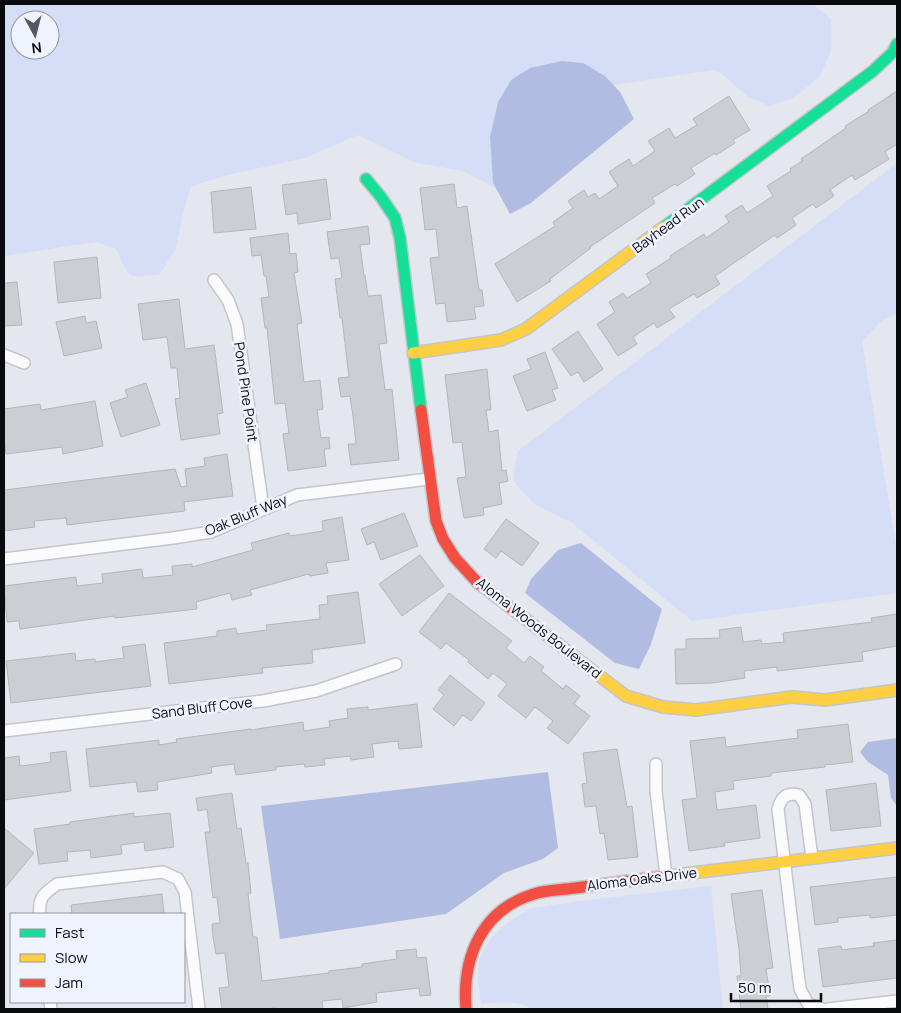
<svg xmlns="http://www.w3.org/2000/svg" width="901" height="1013" viewBox="0 0 901 1013" font-family="Manrope,sans-serif">
  <style>
    .green { fill: #d6def7; fill-rule: evenodd }
    .water { fill: #b1bce3 }
    .building { fill: #ccced4; stroke: #b4b6bc }
    .lines { fill: none; stroke-linecap: round; stroke-linejoin: round }
    .street-casing { stroke: #c3c5cb; stroke-width: 14 }
    .fast-casing { stroke: #c3c5cb; stroke-width: 14 }
    .slow-casing { stroke: #c3c5cb; stroke-width: 14 }
    .jam-casing { stroke: #c3c5cb; stroke-width: 14 }
    .street { stroke: #fbfbfd; stroke-width: 11 }
    .fast { stroke: #16e098; stroke-width: 11 }
    .slow { stroke: #ffcf43; stroke-width: 11 }
    .jam { stroke: #f24e42; stroke-width: 11 }
    .labels { text-anchor: middle; stroke-width: 5; stroke-linejoin: round; paint-order: stroke }
    .street-label { font-size: 14px; fill: #0a0b0f; stroke: #eff3fe }
  </style>
  <rect width="100%" height="100%" fill="#e5e7ef"/>
  <g class="green">
    <path d="M4,4H813L831,19V52L819,78L791,99L769,106L748,97L723,75L714,70L613,85L605,76L583,63L562,61L511,80L498,102L490,137L493,182L495,188L463,171L416,163L358,135L305,158L228,175L191,186L182,218L176,249L160,274C126,279 130,279 116,249L96,242L4,256ZM20,20H50V50H20Z"/>
    <polygon points="897,163 897,313 880,322 862,342 897,551 897,593 692,621 572,523 535,505 517,486 513,478 518,451"/>
    <path d="M711,886L723,1009H533C517,1000 499,1002 481,1004L478,978L479,960L491,938L508,922L531,908L579,901Z"/>
  </g>
  <g class="water">
    <polygon points="562,61 583,63 605,76 620,92 634,119 531,203 510,214 493,183 490,137 498,102 511,80 530,68"/>
    <polygon points="581,543 662,609 651,644 639,669 615,663 525,593 531,579 558,550"/>
    <polygon points="897,738 897,806 891,798 888,775 868,762 860,752 868,742"/>
    <polygon points="548,772 558,848 543,859 504,873 446,914 280,939 261,806"/>
  </g>
  <g class="building">
    <polygon points="897,91 897,144 885,152 889,159 855,180 852,175 830,190 834,196 816,208 813,204 792,218 796,225 777,238 775,235 715,276 720,284 697,298 694,294 669,309 675,317 657,328 654,323 633,337 637,344 618,356 597,324 615,312 609,302 623,293 627,298 651,283 646,274 671,258 670,256 704,234 706,238 729,222 725,216 742,205 747,213 773,196 767,186 791,171 790,169 802,161 801,159 846,128 845,126 869,111 868,110"/>
    <polygon points="729,96 750,130 733,140 735,143 716,155 715,153 691,168 695,174 677,186 675,184 652,198 655,203 590,247 591,248 550,279 551,281 517,302 495,264 555,226 553,222 573,208 568,201 584,190 588,197 595,193 599,199 618,186 609,172 629,159 633,166 655,151 648,141 669,128 675,138 697,125 693,119"/>
    <polygon points="326,179 331,219 298,224 297,213 286,215 282,185"/>
    <polygon points="454,184 457,208 467,206 479,290 482,290 484,306 474,307 476,319 447,322 445,303 436,304 430,258 439,257 436,229 425,230 420,188"/>
    <polygon points="251,187 256,229 214,233 211,192"/>
    <polygon points="368,226 370,244 360,245 364,275 365,275 368,296 381,295 387,343 379,344 385,390 392,389 399,460 351,465 348,444 356,444 353,416 350,396 341,397 338,378 349,377 342,318 340,318 335,279 342,278 339,258 331,259 327,232"/>
    <polygon points="288,233 290,254 296,253 298,272 294,273 302,323 297,324 304,382 320,380 323,409 317,410 321,438 329,437 330,449 324,449 326,466 288,471 283,434 289,433 285,403 275,404 267,328 265,328 261,298 269,297 266,276 264,276 261,255 252,256 250,238"/>
    <polygon points="97,257 101,298 58,303 54,262"/>
    <polygon points="17,282 22,325 4,326 4,283"/>
    <polygon points="179,299 185,349 214,345 223,413 217,414 220,434 181,440 175,399 180,398 177,368 171,368 167,337 143,340 138,304"/>
    <polygon points="85,316 86,323 96,321 102,348 64,356 56,322"/>
    <polygon points="578,331 603,369 584,382 578,372 571,376 552,349"/>
    <polygon points="545,352 558,388 552,390 556,400 527,411 513,376 531,369 527,359"/>
    <polygon points="487,369 491,410 486,410 489,432 498,430 502,471 506,470 508,481 499,483 502,504 483,508 484,515 464,518 457,478 466,477 462,442 453,443 445,375"/>
    <polygon points="146,383 160,425 121,437 110,403 128,397 125,390"/>
    <polygon points="95,401 103,446 63,454 62,447 6,454 4,441 4,409 40,404 41,410"/>
    <polygon points="227,454 233,496 184,502 185,511 67,525 66,518 34,521 35,527 4,531 4,490 175,469 181,487 187,486 185,469 205,466 204,458"/>
    <polygon points="404,513 418,546 381,560 374,542 367,545 361,529"/>
    <polygon points="342,517 349,560 326,563 328,573 310,576 309,574 250,590 252,595 232,600 230,593 196,602 197,609 115,618 115,616 20,629 19,621 7,622 4,586 76,577 77,586 103,583 102,574 142,569 143,578 173,575 172,566 192,564 192,567 253,550 251,543 289,533 290,536 323,531 322,521"/>
    <polygon points="506,519 539,543 522,566 501,551 496,558 484,549"/>
    <polygon points="420,555 444,586 402,616 379,584"/>
    <polygon points="358,592 365,643 312,650 313,663 262,668 263,673 169,684 164,643 217,636 217,631 236,628 237,634 267,630 266,625 320,619 319,605 328,604 327,596"/>
    <polygon points="449,593 512,641 506,648 524,663 530,656 544,667 541,671 563,689 566,685 580,696 574,704 590,716 568,744 547,728 553,721 535,707 526,718 498,696 507,684 493,673 488,679 468,662 469,660 446,643 441,649 419,632"/>
    <polygon points="897,614 897,646 862,652 863,661 777,671 777,667 744,671 745,678 712,683 676,684 675,649 686,649 686,639 720,638 719,630 741,627 743,642 761,640 762,644 784,642 783,633 872,622 871,618"/>
    <polygon points="145,644 151,686 11,703 6,661 75,653 76,661 95,659 95,662 124,658 122,647"/>
    <polygon points="450,675 485,703 471,721 463,715 454,726 433,709 444,695 438,690"/>
    <polygon points="417,704 422,747 399,749 398,741 372,744 374,757 351,760 350,756 324,759 325,765 305,767 304,764 276,767 276,770 236,775 234,764 211,767 212,773 157,782 158,790 138,792 136,782 90,787 86,749 159,740 159,745 177,742 176,739 251,729 251,730 303,722 304,731 330,727 329,721 348,718 347,709 368,707 368,710"/>
    <polygon points="848,724 853,762 825,765 825,767 771,773 771,776 733,781 734,789 715,792 717,810 756,805 760,838 724,843 725,846 689,851 682,800 697,798 690,741 725,737 726,747 798,738 797,730"/>
    <polygon points="617,749 627,807 632,806 638,857 608,860 604,833 600,834 596,806 585,807 582,784 587,783 583,753"/>
    <polygon points="66,751 71,791 4,800 4,758 19,756 20,766 51,762 50,753"/>
    <polygon points="876,783 881,826 831,831 826,790"/>
    <polygon points="232,793 237,829 241,828 246,863 248,863 251,893 248,894 253,937 257,937 262,981 329,973 329,971 362,967 362,964 397,959 396,951 416,949 417,958 426,957 431,995 420,996 419,988 376,993 377,1002 343,1008 342,999 322,1001 323,1009 275,1009 275,1008 261,1009 222,1009 219,988 229,987 225,953 216,954 213,937 212,924 220,923 217,897 213,898 205,832 210,832 207,809 198,811 196,798"/>
    <polygon points="134,813 134,817 170,813 174,847 145,851 144,842 121,845 122,854 91,858 90,850 67,852 68,861 39,864 34,829 70,824 70,822"/>
    <polygon points="4,828 34,853 4,889"/>
    <polygon points="897,877 897,915 870,918 870,915 838,918 838,922 815,925 810,887"/>
    <polygon points="762,890 773,968 766,969 770,996 766,996 768,1009 741,1009 737,976 741,976 739,949 731,894"/>
    <polygon points="162,894 164,914 72,914 71,905"/>
    <polygon points="897,940 897,978 823,987 818,949 841,946 842,950 874,946 873,943"/>
  </g>
  <g class="lines">
    <defs>
      <g id="street">
        <polyline points="214,280 228,300 237,324 263,508"/>
        <polyline points="4,355 24,363"/>
        <polyline points="4,559 173,538 211,532 297,495 429,479"/>
        <polyline points="4,731 263,701 316,691 396,664"/>
        <polyline points="656,764 656,791 666,876"/>
        <path d="M812,858L805,804L799,795C787,792 781,797 778,809L800,989L808,1004L822,1009"/>
        <path d="M40,914C38,897 44,894 57,884L163,872L178,879L185,892L199,1009"/>
        <polyline points="50,1002 51,1009"/>
        <polyline points="828,1009 897,1001"/>
      </g>
      <g id="fast">
        <polyline points="366,179 381,197 395,218 400,238 421,410"/>
        <polyline points="664,227 873,71 893,52 897,44"/>
      </g>
      <g id="slow">
        <polyline points="413,353 501,340 526,329 664,227"/>
        <polyline points="571,654 626,696 663,707 696,710 792,697 825,700 897,690"/>
        <polyline points="659,877 897,848"/>
      </g>
      <g id="jam">
        <polyline points="421,410 436,521 443,539 455,558 477,582 571,654"/>
        <path d="M466,1009C462,958 481,910 534,894C546,890 562,890 575,888C603,884 631,881 659,877"/>
      </g>
    </defs>
    <use href="#street" class="street-casing"/>
    <use href="#fast" class="fast-casing"/>
    <use href="#slow" class="slow-casing"/>
    <use href="#jam" class="jam-casing"/>
    <use href="#street" class="street"/>
    <use href="#fast" class="fast"/>
    <use href="#slow" class="slow"/>
    <use href="#jam" class="jam"/>
  </g>
  <g class="labels">
    <g class="street-label">
      <text transform="translate(668 225) rotate(-36)" y="5">Bayhead Run</text>
      <text transform="translate(246 392) rotate(82)" y="5">Pond Pine Point</text>
      <text transform="translate(246 515) rotate(-22)" y="5">Oak Bluff Way</text>
      <text transform="translate(539 628) rotate(38)" y="5">Aloma Woods Boulevard</text>
      <text transform="translate(202 708) rotate(-7)" y="5">Sand Bluff Cove</text>
      <text transform="translate(642 879) rotate(-7)" y="5">Aloma Oaks Drive</text>
    </g>
  </g>
  <rect width="901" height="1013" fill="none" stroke="#0a0b0f" stroke-width="10"/>
  <rect x="10" y="913" width="175" height="90" fill="#eff3fe" stroke="#93969e"/>
  <rect x="20" y="929" width="25" height="8" fill="#16e098" stroke="#93969e"/>
  <text x="55" y="938" font-size="15" fill="#0a0b0f">Fast</text>
  <rect x="20" y="954" width="25" height="8" fill="#ffcf43" stroke="#93969e"/>
  <text x="55" y="963" font-size="15" fill="#0a0b0f">Slow</text>
  <rect x="20" y="979" width="25" height="8" fill="#f24e42" stroke="#93969e"/>
  <text x="55" y="988" font-size="15" fill="#0a0b0f">Jam</text>
  <g transform="translate(35 35) rotate(173)"><circle r="24" fill="#eff3fe" stroke="#93969e"/>
  <path d="M0-4L9 19L0 12L-9 19Z" fill="#57585d"/>
  <text y="-8" font-size="14" font-weight="bold" text-anchor="middle" fill="#0a0b0f">N</text>
  </g>
  <path d="M731 993v8h90v-8" fill="none" stroke="#0a0b0f" stroke-width="2.5"/>
  <text x="738" y="993" font-size="15" fill="#0a0b0f" stroke="#eff3fe" stroke-width="4" paint-order="stroke">50 m</text>
</svg>
